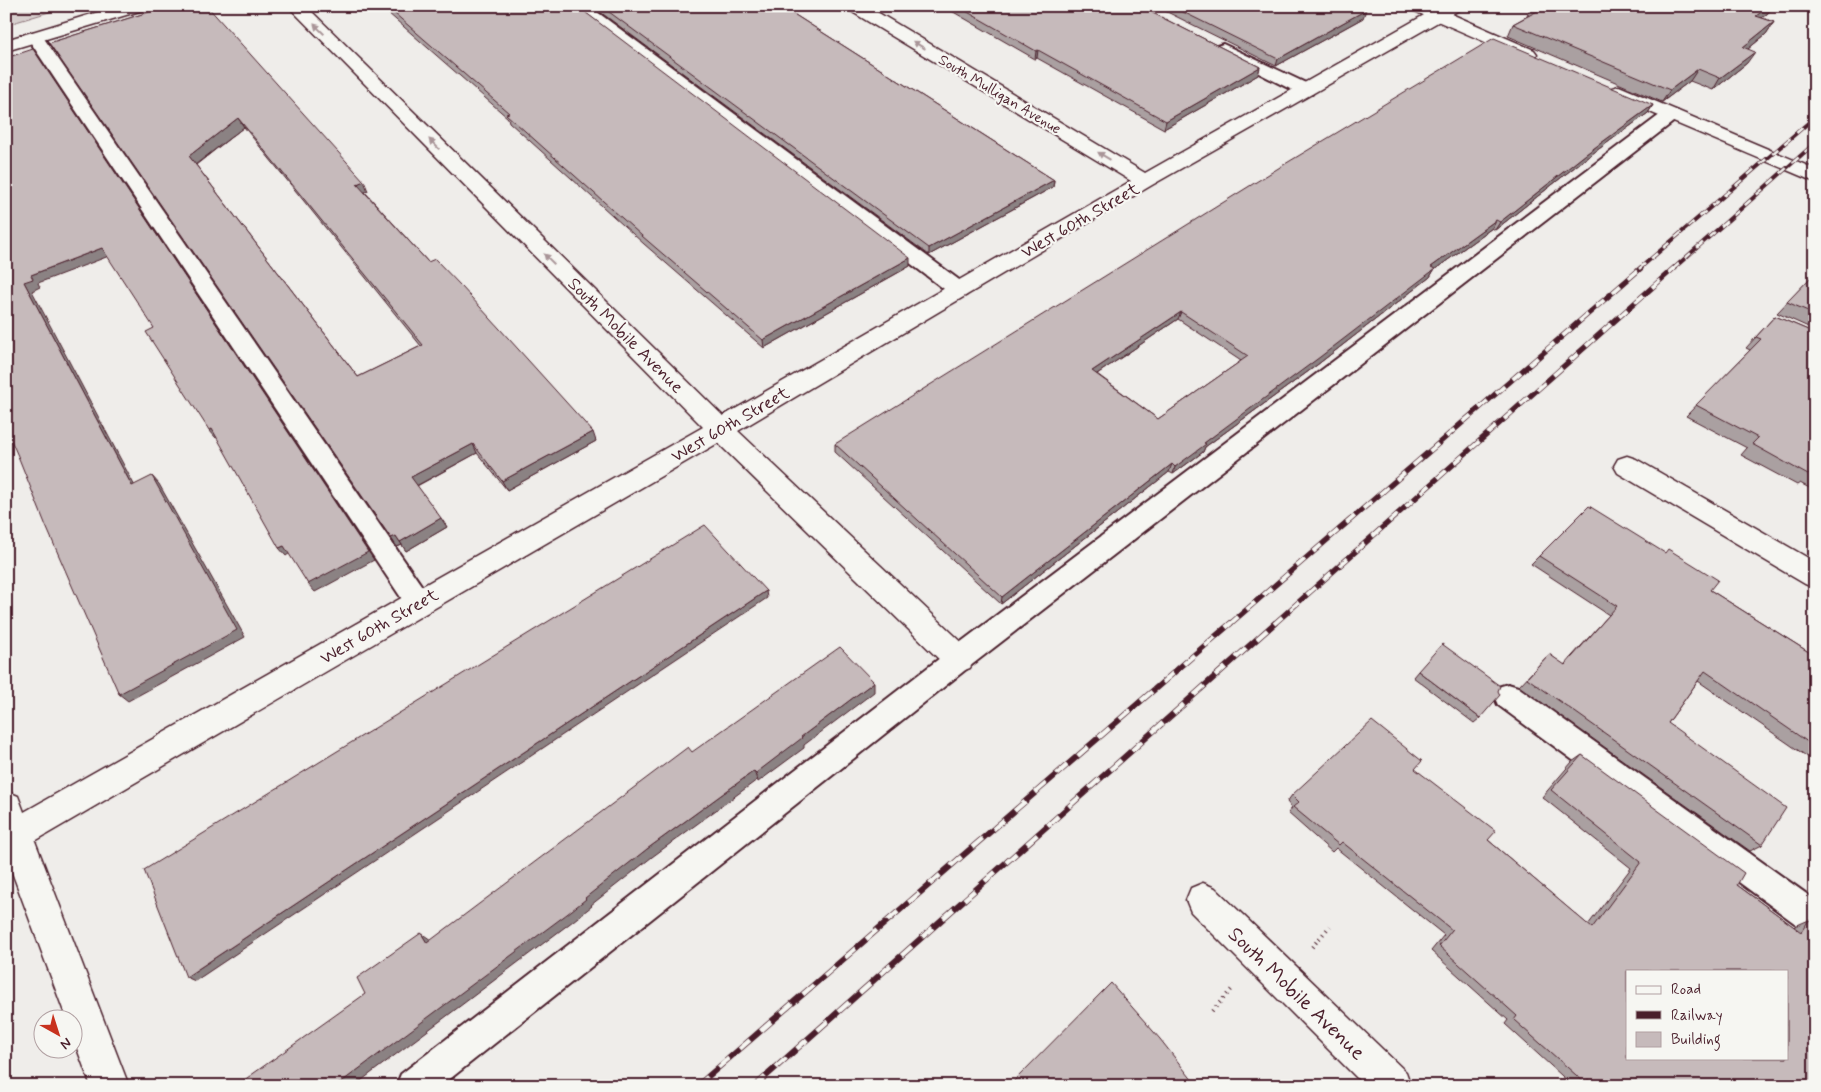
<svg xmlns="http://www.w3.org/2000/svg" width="1821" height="1092" viewBox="0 0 1821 1092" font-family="Mynerve,sans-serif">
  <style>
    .green { fill: #d7cfce; stroke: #90777c }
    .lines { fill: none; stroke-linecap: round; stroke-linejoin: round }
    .service-casing { stroke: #4a1f2b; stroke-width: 4 }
    .minor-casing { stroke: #4a1f2b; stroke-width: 3 }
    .tertiary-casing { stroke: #4a1f2b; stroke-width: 3 }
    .path { stroke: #4a1f2b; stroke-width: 4; stroke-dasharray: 1 4.5; stroke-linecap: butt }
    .service { fill: #f6f6f2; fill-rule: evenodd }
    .minor { fill: #f6f6f2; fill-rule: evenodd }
    .tertiary { fill: #f6f6f2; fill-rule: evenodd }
    .rail-far2-casing { stroke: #4a1f2b; stroke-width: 4 }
    .rail-far1-casing { stroke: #4a1f2b; stroke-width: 5.5 }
    .rail-casing { stroke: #4a1f2b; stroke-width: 6 }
    .rail-far2 { stroke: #f6f6f2; stroke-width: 2.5; stroke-dasharray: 8; stroke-linecap: butt }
    .rail-far1 { stroke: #f6f6f2; stroke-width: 4; stroke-dasharray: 11; stroke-linecap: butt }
    .rail { stroke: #f6f6f2; stroke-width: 4.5; stroke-dasharray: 14; stroke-linecap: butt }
    .wall { fill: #aaa0a1; stroke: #4a1f2b; fill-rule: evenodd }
    .shaded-wall { fill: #8b8283; stroke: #4a1f2b }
    .building { fill: #c6babb; stroke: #4a1f2b; fill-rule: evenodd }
    .oneway { fill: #a99598 }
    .labels { text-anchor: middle; stroke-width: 4.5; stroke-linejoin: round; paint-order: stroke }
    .far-street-label { font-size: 15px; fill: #4a1f2b; stroke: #f6f6f2 }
    .street-label { font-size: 18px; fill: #4a1f2b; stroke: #f6f6f2 }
    .near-street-label { font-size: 21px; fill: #4a1f2b; stroke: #f6f6f2 }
  </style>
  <rect width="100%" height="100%" fill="#efedea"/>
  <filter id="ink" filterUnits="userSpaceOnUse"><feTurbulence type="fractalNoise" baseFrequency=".02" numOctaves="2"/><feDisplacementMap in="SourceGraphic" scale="10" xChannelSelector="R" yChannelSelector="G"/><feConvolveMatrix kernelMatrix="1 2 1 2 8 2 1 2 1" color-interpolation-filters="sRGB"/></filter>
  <g filter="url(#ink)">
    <polygon class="green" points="6,6 69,6 6,25"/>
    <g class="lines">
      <defs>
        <g id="service">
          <polygon points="572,6 589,6 966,285 969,290 966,295 959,297 952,295"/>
          <polygon points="35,32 41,34 428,595 432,603 428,611 419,614 410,611 27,37 29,34"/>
          <polygon points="1223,44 1312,86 1314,90 1312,94 1300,94 1217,52 1215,49 1217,46"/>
          <polygon points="1671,110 1677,111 1680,115 1677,119 969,667 441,1086 396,1086 401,1074 949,651 1665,111"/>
          <polygon points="1508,684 1518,687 1815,900 1815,935 1804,930 1498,705 1494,696 1498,687"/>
        </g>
        <g id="minor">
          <polygon points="118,6 145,6 143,10 6,51 6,40"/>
          <polygon points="288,6 306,6 723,416 1131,181 849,10 847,6 867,6 1145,173 1440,6 1461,6 1459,10 1152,185 738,431 970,650 974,659 970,668 959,672 948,668 718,443 35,841 129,1086 91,1086 72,1035 72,1020 67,1020 6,856 6,791 18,796 24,812 703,427"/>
          <polygon points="1627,456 1636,459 1815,562 1815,588 1805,584 1618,473 1614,466 1618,459"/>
          <polygon points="1203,883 1215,888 1406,1072 1411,1086 1365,1086 1191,912 1186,900 1191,888"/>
        </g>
        <g id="tertiary">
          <polygon points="1410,6 1433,6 1534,50 1537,54 1534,58 1528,59 1522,58 1412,10"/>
          <polygon points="1619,86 1815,169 1815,182 1612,96 1610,92 1612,88"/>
        </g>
      </defs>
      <use href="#service" class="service-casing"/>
      <use href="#minor" class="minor-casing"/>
      <use href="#tertiary" class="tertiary-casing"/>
      <g class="path">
        <polyline points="1312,947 1330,926"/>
        <polyline points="1212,1011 1233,988"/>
      </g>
      <use href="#service" class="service"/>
      <use href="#minor" class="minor"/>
      <use href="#tertiary" class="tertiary"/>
      <defs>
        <g id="rail-far2">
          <polyline points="1639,269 1815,117"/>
          <polyline points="1673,269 1815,143"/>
        </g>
        <g id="rail-far1">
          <polyline points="1230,624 1641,268"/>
          <polyline points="1274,624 1674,268"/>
        </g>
        <g id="rail">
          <polyline points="697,1086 1231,623"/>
          <polyline points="755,1086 1275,623"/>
        </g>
      </defs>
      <use href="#rail-far2" class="rail-far2-casing"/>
      <use href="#rail-far1" class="rail-far1-casing"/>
      <use href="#rail" class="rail-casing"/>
      <use href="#rail-far2" class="rail-far2"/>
      <use href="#rail-far1" class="rail-far1"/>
      <use href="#rail" class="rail"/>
    </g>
    <g class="wall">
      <path d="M168,6L368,191L365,192L428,262L596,441L507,490L477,453L417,486L447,527L406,551L402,545L397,547L49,43ZM244,127L421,346L358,377L196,165Z"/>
      <polygon points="380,6 577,6 910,266 764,348 644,244 509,122 508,118"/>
      <polygon points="592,6 781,6 1054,180 1053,187 929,255"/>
      <polygon points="943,6 1139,6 1260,67 1258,75 1164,129 1037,58 1035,59"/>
      <polygon points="1155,6 1356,6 1363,18 1276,66"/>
      <polygon points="1531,6 1773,6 1768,13 1762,18 1774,22 1766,34 1748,49 1747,63 1713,90 1690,81 1662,102 1508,36 1513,24 1529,15 1527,15"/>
      <path d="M1653,105L1648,113L1581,162L1495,230L1492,228L1434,270L1430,277L1317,365L1205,447L1203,452L1173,474L1169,472L1001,604L835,452V444ZM1178,319L1241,361L1158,419L1097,374Z"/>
      <polygon points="1815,273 1815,330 1777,313"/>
      <polygon points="1775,316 1815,333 1815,491 1800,483 1797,485 1741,455 1747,448 1686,416 1750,350 1746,348"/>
      <polygon points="1539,556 1710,590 1815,656 1815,762 1698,681 1668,723 1762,845 1750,851 1519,686 1549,654 1564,665 1609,615 1531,564"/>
      <polygon points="1418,671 1480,718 1474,723 1413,677"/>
      <polygon points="1582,755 1737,885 1794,927 1795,926 1809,920 1814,1086 1581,1086 1579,1084 1573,1086 1505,1024 1508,1020 1431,951 1444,935 1336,848 1332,852 1288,813 1292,808 1287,802 1292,795 1415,769 1488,840 1588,925 1631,868 1542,797 1572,762"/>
    </g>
    <g class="shaded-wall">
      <polygon points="1769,6 1773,6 1768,13 1748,27 1756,16"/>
      <polygon points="1366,10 1363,18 1276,66 1278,59"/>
      <polygon points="1774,22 1766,34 1736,59 1743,47"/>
      <polygon points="1038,50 1037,58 1035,59 1036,51"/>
      <polygon points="1755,52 1747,63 1713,90 1720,78"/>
      <polygon points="38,58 374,560 315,592 308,584"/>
      <polygon points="1260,67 1258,75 1164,129 1166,121"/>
      <polygon points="1698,69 1690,81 1662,102 1670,90"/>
      <polygon points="1653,105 1648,113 1581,162 1495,230 1500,222 1586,154"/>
      <polygon points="238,118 244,127 195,165 189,156"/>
      <polygon points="1054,180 1053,187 929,255 929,248"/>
      <polygon points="364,181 368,191 362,193 357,184"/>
      <polygon points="1496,220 1492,228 1434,270 1430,277 1317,365 1205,447 1203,452 1173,474 1175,467 1204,443 1431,267"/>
      <polygon points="102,248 109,256 38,283 40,287 32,291 139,494 132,486 24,282 31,275"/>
      <polygon points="910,258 910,266 764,348 763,340"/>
      <polygon points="1181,312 1178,319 1091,378 1092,371"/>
      <polygon points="212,429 218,437 216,438 209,430"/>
      <polygon points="593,432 596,441 507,490 502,481"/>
      <polygon points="473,444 477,453 416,486 411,477"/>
      <polygon points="1172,464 1169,472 1001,604 1002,597"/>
      <polygon points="152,476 159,484 245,637 128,701 119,694"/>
      <polygon points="441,518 447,527 406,551 400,542"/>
      <polygon points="396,536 402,545 397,547 391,538"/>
      <polygon points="284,546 290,553 286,556 279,548"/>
      <polygon points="766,591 767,598 195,981 186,977"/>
      <polygon points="874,682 874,692 804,745 804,748 758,782 756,773 801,737"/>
      <polygon points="754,771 757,780 652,857 591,905 592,906 573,921 354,1086 336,1086 647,849"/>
      <polygon points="421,933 431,940 427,943"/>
    </g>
    <g class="building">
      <path d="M168,6H207L364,181L357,184L428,262L435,259L462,287L593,432L502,481L473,444L411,477L441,518L400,542L396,536L391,538L49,43ZM238,118L423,345L358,377L189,156Z"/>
      <polygon points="386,6 577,6 910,258 763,340 642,236 506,114 509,113"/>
      <polygon points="601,6 781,6 1054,180 929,248"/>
      <polygon points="957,6 1139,6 1260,67 1166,121 1038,50 1036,51"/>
      <polygon points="1171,6 1356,6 1366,10 1278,59"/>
      <polygon points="1540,6 1769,6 1756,16 1774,22 1743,47 1755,52 1720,78 1698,69 1670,90 1513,24 1543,8"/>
      <path d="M1494,38L1653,105L1586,154L1500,222L1496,220L1431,267L1435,269L1320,357L1204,443L1206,444L1175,467L1172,464L1002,597L835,444L1285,164ZM1181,312L1248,356L1158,419L1092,371Z"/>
      <polygon points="33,49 368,552 308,584 284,546 279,548 212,429 209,430 146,332 154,328 102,248 31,275 33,279 24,282 132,486 152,476 237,630 119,694 46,526 18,456 6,429 6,58"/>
      <polygon points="1815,273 1815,314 1787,302"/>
      <polygon points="1775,316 1815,333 1815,474 1811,472 1808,475 1752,444 1758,438 1696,405 1761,339 1756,337"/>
      <polygon points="1589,506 1665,553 1668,549 1718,580 1710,590 1815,656 1815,747 1705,671 1668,723 1786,808 1762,845 1527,678 1549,654 1565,665 1617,606 1539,556"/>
      <polygon points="705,525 766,591 186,977 144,870"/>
      <polygon points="1442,644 1500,686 1498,691 1500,695 1480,718 1418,671"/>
      <polygon points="840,647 874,682 801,737 802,738 756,773 754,771 647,849 585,898 586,899 567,914 336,1086 241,1086 240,1083 365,994 357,978 421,933 427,943 688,747 692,752"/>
      <path d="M1372,721L1422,761L1415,769L1496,831L1488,840L1592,928L1641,862L1551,790L1582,755L1744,873L1737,885L1801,932L1809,920L1815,924V1084L1814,1086H1596L1588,1079L1585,1083L1514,1020L1517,1016L1439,946L1452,930L1342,842L1339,845L1293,807L1299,802L1292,795ZM1627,971H1787V1058H1627Z"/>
      <polygon points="1111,983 1160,1039 1197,1086 1009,1086"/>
    </g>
    <defs><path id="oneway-solid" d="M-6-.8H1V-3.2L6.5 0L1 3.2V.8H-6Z" transform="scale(1.25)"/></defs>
    <g class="oneway">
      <use href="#oneway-solid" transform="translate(319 29) rotate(-135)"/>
      <use href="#oneway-solid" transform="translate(919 45) rotate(-149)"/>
      <use href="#oneway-solid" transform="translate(434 144) rotate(-135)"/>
      <use href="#oneway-solid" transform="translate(1104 156) rotate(-149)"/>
      <use href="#oneway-solid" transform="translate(549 259) rotate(-135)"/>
    </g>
  </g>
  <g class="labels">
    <g class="far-street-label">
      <text transform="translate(1000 94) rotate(31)" y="5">South Mulligan Avenue</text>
    </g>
    <g class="street-label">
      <text transform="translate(1080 220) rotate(-30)" y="6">West 60th Street</text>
      <text transform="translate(626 335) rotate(45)" y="6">South Mobile Avenue</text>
      <text transform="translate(730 424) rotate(-30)" y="6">West 60th Street</text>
      <text transform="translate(379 626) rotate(-30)" y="6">West 60th Street</text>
    </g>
    <g class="near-street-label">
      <text transform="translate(1297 993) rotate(44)" y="7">South Mobile Avenue</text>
    </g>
  </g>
  <rect width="1821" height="1092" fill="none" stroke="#f6f6f2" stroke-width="25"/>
  <rect x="12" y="12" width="1796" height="1067" fill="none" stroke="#4a1f2b" stroke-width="2" filter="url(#ink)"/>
  <rect x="1626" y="970" width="162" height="90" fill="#f6f6f2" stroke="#b1a0a2"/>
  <rect x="1636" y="986" width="25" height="8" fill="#f6f6f2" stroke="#b1a0a2"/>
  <text x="1671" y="994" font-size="15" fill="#4a1f2b">Road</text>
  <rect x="1636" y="1011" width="25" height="8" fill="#4a1f2b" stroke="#b1a0a2"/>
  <text x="1671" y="1020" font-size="15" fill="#4a1f2b">Railway</text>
  <rect x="1636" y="1032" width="25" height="15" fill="#c6babb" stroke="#b1a0a2"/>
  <text x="1671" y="1044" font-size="15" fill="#4a1f2b">Building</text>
  <g transform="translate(58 1034) rotate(141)"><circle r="24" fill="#f6f6f2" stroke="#b1a0a2"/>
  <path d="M0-4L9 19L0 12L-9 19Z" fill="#c8321e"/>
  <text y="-8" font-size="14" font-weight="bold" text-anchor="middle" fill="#4a1f2b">N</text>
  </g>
</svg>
